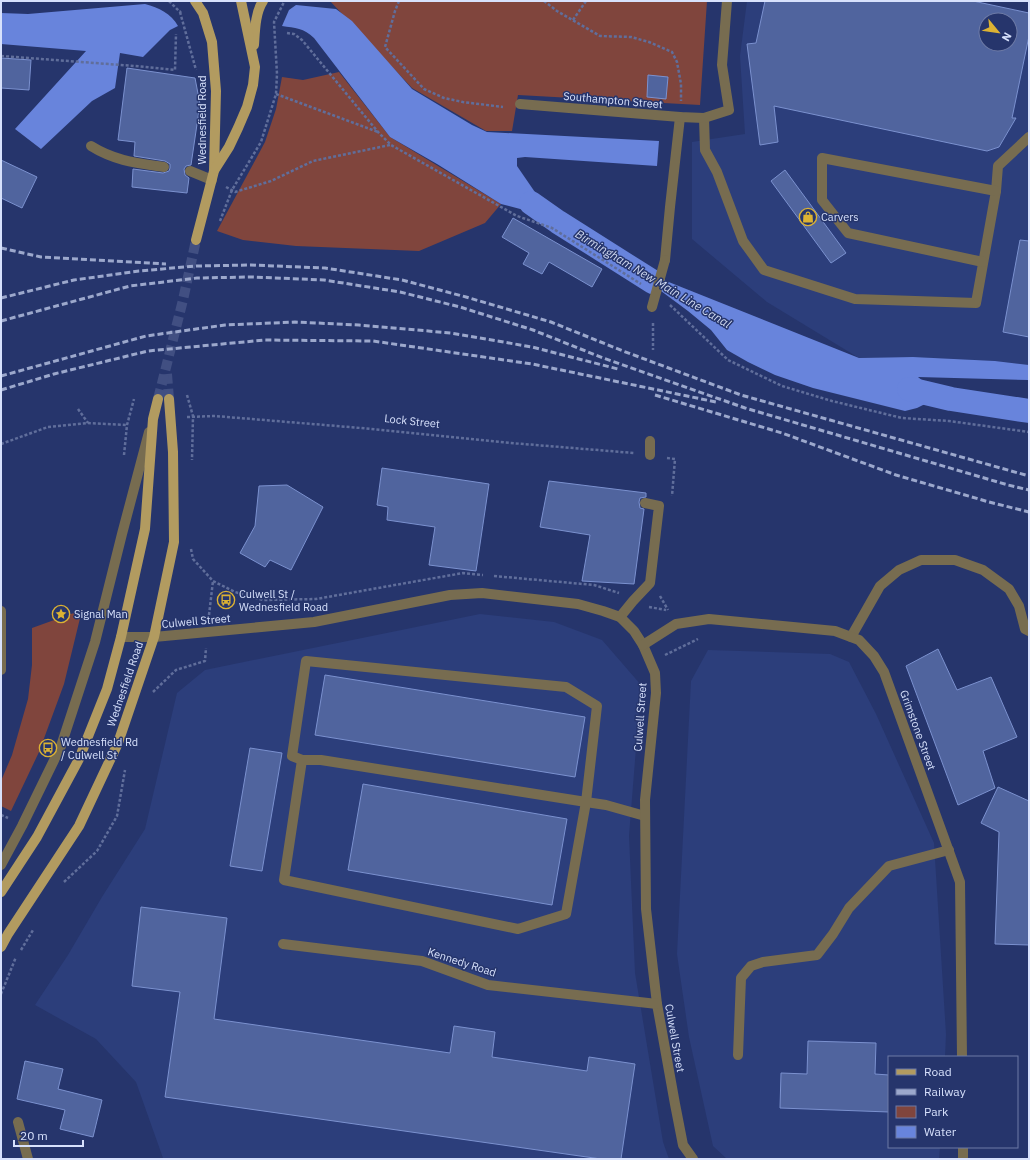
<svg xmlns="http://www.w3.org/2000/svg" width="1030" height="1160" viewBox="0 0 1030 1160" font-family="'IBM Plex Sans',sans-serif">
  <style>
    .built { fill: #2c3e7b; fill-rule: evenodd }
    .green { fill: #80453d }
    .water { fill: #6884dc }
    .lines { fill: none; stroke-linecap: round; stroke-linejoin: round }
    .canal { stroke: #6884dc; stroke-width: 24 }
    .building { fill: #50649e; stroke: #7b91cf; fill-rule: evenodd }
    .primary-tunnel { stroke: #414f82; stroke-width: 10; stroke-dasharray: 10 5; stroke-linecap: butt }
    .path { stroke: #606e9b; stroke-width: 2.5; stroke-dasharray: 3 2; stroke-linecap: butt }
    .service { stroke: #776c50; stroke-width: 10 }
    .minor { stroke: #776c50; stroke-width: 10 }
    .primary { stroke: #b29b60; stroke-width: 10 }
    .rail { stroke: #9ca8cc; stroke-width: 3; stroke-dasharray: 6 3; stroke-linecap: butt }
    .service-bridge { stroke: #776c50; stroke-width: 10 }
    .labels { text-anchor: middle; stroke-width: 3; stroke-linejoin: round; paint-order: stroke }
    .street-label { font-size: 11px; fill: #d7e1fc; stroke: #26356c }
    .poi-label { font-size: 11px; fill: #d7e1fc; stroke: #26356c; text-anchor: start }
    .water-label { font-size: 12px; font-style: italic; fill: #d0d9f0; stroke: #26356c }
  </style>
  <rect width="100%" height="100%" fill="#26356c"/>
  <g class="built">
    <path d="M747,1H973L1029,13V365L995,361L913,357L859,358L767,302L692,239V142L745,134L740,56ZM986,20H1010V44H986Z"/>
    <polygon points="480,614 554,622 602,640 641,685 629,836 635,973 663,1142 669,1159 177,1159 163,1158 136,1082 96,1039 35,1005 68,955 102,897 145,829 177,693 205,670"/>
    <polygon points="708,650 830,654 849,662 876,714 934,843 946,1034 945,1057 889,1057 889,1147 940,1147 939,1159 727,1159 713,1146 689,1037 677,954 691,681"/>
  </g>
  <g class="green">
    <polygon points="330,1 707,1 700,105 518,95 512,131 486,131 412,88"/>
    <polygon points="339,72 390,137 501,204 485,223 419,251 296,246 243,240 217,231 265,142 276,109 282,77 303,80"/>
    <polygon points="82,610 64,684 39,752 11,811 1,806 1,781 12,755 28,699 32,665 32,628"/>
  </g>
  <g class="water">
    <path d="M145,4C159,8 171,13 178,26L170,30L143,57L120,53L115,88L92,101L41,149L15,129L86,51L1,44V13L28,14Z"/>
    <path d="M296,5L336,9L352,21L412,89L472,125L487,132L659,141L657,166L525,157L517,158V166L539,198L558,222L524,210L501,204L437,164L390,137L314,38C304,28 295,28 282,26L289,10Z"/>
    <polygon points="626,265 859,358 913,357 995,361 1029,365 1029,380 918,377 941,396 917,408 905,411 813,388 775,375 748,362 727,350 711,330 688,311"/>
  </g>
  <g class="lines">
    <g class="canal">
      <polyline points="531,203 558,222 653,282"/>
      <polyline points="909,389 951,399 1029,411"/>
    </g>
  </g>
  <g class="building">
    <path d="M765,1H973L1029,13V36L1012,118H1016L999,147L987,151L774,106L778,142L760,145L747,44L756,43ZM986,20H1010V44H986Z"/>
    <polygon points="1,58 31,60 29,90 1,88"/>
    <polygon points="127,68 195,78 200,104 191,165 186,166 184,169 185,175 189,178 187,193 132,187 133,169 163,173 169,171 170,168 170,164 165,161 134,156 135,142 118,140"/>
    <polygon points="648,75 668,77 666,99 647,97"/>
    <polygon points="1,160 37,177 22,208 1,198"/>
    <polygon points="785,170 846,253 831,263 771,181"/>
    <polygon points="513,218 602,269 592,287 549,262 542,274 523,264 529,253 502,237"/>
    <polygon points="1020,240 1029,241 1029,337 1003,332"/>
    <polygon points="382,468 489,484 476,571 429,565 435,527 387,520 388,507 377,505"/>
    <polygon points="549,481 646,493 646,497 640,498 639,502 640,508 644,509 634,584 582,581 590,535 540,527"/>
    <polygon points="287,485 323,507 291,570 270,560 265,567 240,553 255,526 259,486"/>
    <polygon points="938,649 957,690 991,677 1017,737 983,751 995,788 958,805 906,666"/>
    <polygon points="325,675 585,717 575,777 315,735"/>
    <polygon points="250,748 282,753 262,871 230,866"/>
    <polygon points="363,784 567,819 552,905 348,870"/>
    <polygon points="998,787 1029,801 1029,945 995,944 999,832 981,823"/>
    <polygon points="141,907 227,918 214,1019 450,1053 454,1026 495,1032 492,1057 587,1071 589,1057 635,1064 621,1159 601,1159 165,1097 180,992 132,986"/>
    <polygon points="808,1041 876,1043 875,1074 889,1075 889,1112 780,1108 781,1073 807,1074"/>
    <polygon points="25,1061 63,1069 58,1089 102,1100 93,1137 60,1129 65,1110 17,1099"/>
  </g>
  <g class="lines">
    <g class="primary-tunnel">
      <polyline points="167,374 169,399"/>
      <polyline points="158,399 183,300 196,240"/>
    </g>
    <g class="path">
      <polyline points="169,1 180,12 181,11"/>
      <polyline points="399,1 395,11 385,47 424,89 444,98 463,102 503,107"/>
      <polyline points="544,1 557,11 600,36 631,37 649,42 672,52 677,62 681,84 681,101"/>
      <polyline points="180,12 196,70"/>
      <polyline points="573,20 586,1"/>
      <polyline points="287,33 294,34 302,40 378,132 391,145 517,216 552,228 641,284"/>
      <polyline points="1,56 135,66 175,70 176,34"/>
      <polyline points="276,94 378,132"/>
      <polyline points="226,187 235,192 271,181 313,161 390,145"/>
      <polyline points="220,221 232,190 261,142 276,94 277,74 274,22 284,2 283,1"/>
      <polyline points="670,305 728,360 782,386 832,401 902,418 949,421 1029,432"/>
      <polyline points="653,323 653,350"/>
      <polyline points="187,395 193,416 192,460"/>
      <polyline points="78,409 88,423"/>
      <polyline points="187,417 215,416 361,428 511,443 634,453"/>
      <polyline points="1,444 48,427 88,423 127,425"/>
      <polyline points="124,455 127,425 134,399"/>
      <polyline points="667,458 675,459 672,496"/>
      <polyline points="191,549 193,559 213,581 235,592 263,600 316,599 463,573 483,575"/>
      <polyline points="494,576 594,585 619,593"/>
      <polyline points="660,596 668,610"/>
      <polyline points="649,607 666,610"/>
      <polyline points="209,615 213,581"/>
      <polyline points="665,655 698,639"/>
      <polyline points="153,692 176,670 205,661 206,648"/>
      <polyline points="1,815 8,818"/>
      <polyline points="64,882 97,851 117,816 125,770"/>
      <polyline points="21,950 33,930"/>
      <polyline points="1,994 16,957"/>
    </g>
    <g class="service">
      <polyline points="704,118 705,150 717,172 743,241 764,270 855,299 976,303 996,191 998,166 1029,137"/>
      <path d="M91,146C115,161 137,163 164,167"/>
      <polyline points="190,171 212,180"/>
      <polyline points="665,260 670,207 680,117"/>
      <polyline points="983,262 848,233 822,200 822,158 996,191"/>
      <polyline points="650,455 650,441"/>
      <polyline points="1,611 1,670"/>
      <polyline points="620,617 633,601 650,583 659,506 645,503"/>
      <polyline points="851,637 880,586 899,570 921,560 955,560 983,570 1009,589 1019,606 1025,629 1029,631"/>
      <polyline points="302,760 292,756 306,661 566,687 597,706 586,802 566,914 518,929 284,880 302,760 321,760 586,802 606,805 645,816"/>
      <polyline points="1,865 22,826 61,746 95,642 122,534 149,432"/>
      <polyline points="738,1055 741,978 751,966 763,962 817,955 833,934 849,908 889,866 949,850"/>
    </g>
    <g class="minor">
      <polyline points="520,104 680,117 704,118 729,110 722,65 727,1"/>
      <polyline points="121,637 154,637 314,622 450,595 482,593 578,604 603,611 620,617 634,631 643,645 655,673 656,693 645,800 646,909 657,1004 675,1104 683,1145 693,1159"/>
      <polyline points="643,645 676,624 709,619 835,631 859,640 874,656 884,672 960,882 962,1057"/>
      <polyline points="283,944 422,961 488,985 657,1004"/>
      <polyline points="18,1122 28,1159"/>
      <polyline points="963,1147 963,1159"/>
    </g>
    <g class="primary">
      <polyline points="195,1 203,13 212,42 216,91 214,171 196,240"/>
      <path d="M254,45C255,31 255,13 263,1"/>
      <polyline points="215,169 229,147 238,128 247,107 253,85 255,67 241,1"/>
      <polyline points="1,892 37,837 79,759 107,689 121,637 145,529 153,419 158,399"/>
      <polyline points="1,947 8,934 79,826 118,743 154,637 174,542 173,452 169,399"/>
    </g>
    <g class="rail">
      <polyline points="1,248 41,257 166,264"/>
      <polyline points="1,298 74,280 139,271 196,266 251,265 325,268 402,280 466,297 551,322 623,351 741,395 1029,476"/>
      <polyline points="1,321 130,286 197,278 251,277 324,280 400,292 460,307 533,330 603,358 745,408 1008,485 1029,490"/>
      <polyline points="1,376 146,336 225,325 295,322 359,325 451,333 532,347 618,369"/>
      <polyline points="1,390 54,374 148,351 265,340 373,341 532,364 716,402"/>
      <polyline points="655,395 782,433 896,475 989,502 1029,512"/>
    </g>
    <polyline class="service-bridge" points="652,307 665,260"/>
  </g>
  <defs>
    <symbol id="shop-ring" viewBox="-11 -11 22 22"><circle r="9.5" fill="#26356c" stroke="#dcb233" stroke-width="1.5"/><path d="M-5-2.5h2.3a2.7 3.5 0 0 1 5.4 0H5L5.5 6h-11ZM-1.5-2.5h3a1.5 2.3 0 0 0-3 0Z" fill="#dcb233"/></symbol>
    <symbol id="bus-ring" viewBox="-11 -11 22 22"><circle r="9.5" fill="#26356c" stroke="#dcb233" stroke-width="1.5"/><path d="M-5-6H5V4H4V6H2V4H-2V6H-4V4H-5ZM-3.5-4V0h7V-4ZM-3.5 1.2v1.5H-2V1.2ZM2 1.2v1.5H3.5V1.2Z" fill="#dcb233"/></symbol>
    <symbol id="sight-ring" viewBox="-11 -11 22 22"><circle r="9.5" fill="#26356c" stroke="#dcb233" stroke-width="1.5"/><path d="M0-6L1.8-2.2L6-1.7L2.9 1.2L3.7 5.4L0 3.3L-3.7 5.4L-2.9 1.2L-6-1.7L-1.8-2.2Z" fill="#dcb233"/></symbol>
  </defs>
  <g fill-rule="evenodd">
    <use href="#shop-ring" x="798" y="207" width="20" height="20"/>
    <use href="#bus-ring" x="216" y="590" width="20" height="20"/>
    <use href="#sight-ring" x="51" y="604" width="20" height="20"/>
    <use href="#bus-ring" x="38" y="738" width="20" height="20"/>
  </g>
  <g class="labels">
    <g class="street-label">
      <text transform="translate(613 100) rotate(5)" y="4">Southampton Street</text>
      <text transform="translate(202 120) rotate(-90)" y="4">Wednesfield Road</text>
      <text transform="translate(412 421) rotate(6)" y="4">Lock Street</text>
      <text transform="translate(196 621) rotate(-5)" y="4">Culwell Street</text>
      <text transform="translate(125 684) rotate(-71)" y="4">Wednesfield Road</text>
      <text transform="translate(640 717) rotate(-86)" y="4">Culwell Street</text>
      <text transform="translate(918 730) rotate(70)" y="4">Grimstone Street</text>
      <text transform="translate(462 962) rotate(18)" y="4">Kennedy Road</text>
      <text transform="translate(675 1038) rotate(80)" y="4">Culwell Street</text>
    </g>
    <g class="poi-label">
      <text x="821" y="221">Carvers</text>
      <text x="239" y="598">Culwell St /<tspan x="239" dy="13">Wednesfield Road</tspan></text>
      <text x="74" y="618">Signal Man</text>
      <text x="61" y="746">Wednesfield Rd<tspan x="61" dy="13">/ Culwell St</tspan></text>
    </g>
    <g class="water-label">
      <text transform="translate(653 279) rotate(31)" y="4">Birmingham New Main Line Canal</text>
    </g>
  </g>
  <rect width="1030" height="1160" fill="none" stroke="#d7e1fc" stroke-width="4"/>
  <rect x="888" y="1056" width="130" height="92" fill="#26356c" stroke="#6d7aa6"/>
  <rect x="896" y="1069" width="20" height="6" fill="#b29b60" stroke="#6d7aa6"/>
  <text x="924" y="1076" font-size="12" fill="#d7e1fc">Road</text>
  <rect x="896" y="1089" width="20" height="6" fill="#9ca8cc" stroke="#6d7aa6"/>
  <text x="924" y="1096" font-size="12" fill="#d7e1fc">Railway</text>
  <rect x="896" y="1106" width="20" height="12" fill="#80453d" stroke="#6d7aa6"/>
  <text x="924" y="1116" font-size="12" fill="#d7e1fc">Park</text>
  <rect x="896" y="1126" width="20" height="12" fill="#6884dc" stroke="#6d7aa6"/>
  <text x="924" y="1136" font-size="12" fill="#d7e1fc">Water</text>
  <g transform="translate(998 32) rotate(119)"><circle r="19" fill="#26356c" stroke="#6d7aa6"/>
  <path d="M0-3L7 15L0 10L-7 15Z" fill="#dcb233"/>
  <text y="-6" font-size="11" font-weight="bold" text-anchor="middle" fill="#d7e1fc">N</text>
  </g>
  <path d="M14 1140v6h69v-6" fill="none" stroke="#d7e1fc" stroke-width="2"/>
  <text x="20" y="1140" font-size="12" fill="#d7e1fc" stroke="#26356c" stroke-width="3" paint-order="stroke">20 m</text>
</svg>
